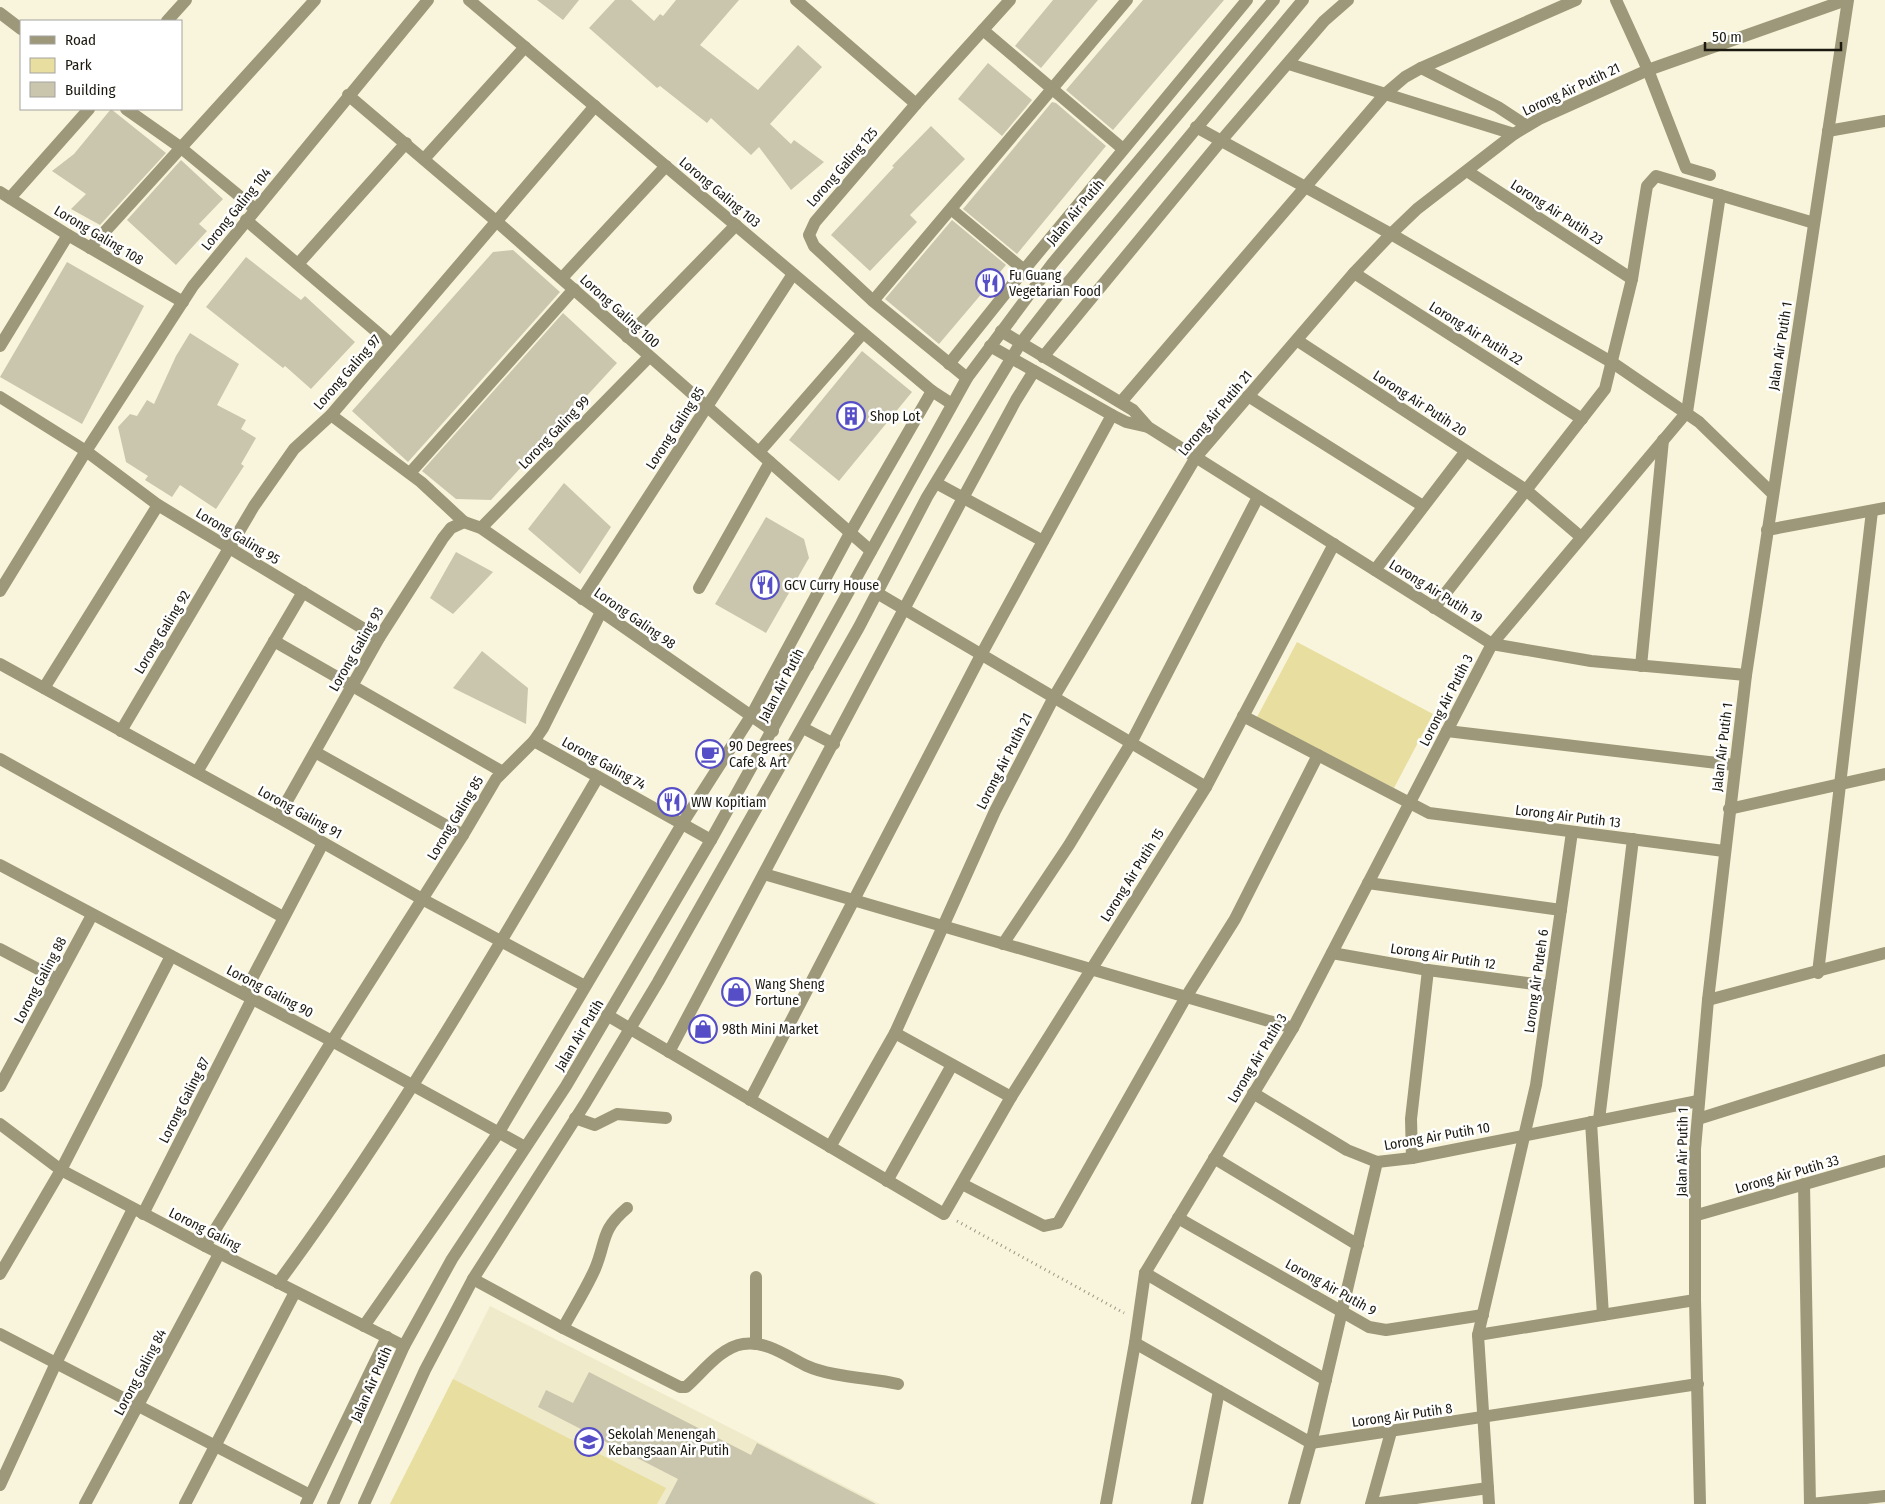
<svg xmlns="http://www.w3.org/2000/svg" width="1885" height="1504" viewBox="0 0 1885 1504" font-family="'Fira Sans Condensed',sans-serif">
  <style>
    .built { fill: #efeac9 }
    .green { fill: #e8de9f }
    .building { fill: #cac6ad }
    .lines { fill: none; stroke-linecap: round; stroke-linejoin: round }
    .path { stroke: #989583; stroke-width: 3; stroke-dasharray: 1 4; stroke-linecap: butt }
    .minor { stroke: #9d9879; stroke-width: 12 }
    .labels { text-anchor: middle; stroke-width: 5; stroke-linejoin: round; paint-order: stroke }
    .street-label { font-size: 14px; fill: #1b1910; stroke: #fff }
    .poi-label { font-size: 14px; fill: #1b1910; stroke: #fff; text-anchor: start }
  </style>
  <rect width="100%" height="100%" fill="#f9f5dc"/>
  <polygon class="built" points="490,1306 880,1504 390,1504"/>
  <g class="green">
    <polygon points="1297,642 1433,714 1394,788 1257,717"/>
    <polygon points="453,1379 666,1488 657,1504 390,1504"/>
  </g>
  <g class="building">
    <polygon points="537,0 579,0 563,20"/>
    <polygon points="615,0 631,0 654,21 660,14 663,16 676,0 739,0 700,45 758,90 798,45 822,67 770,124 791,144 794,140 824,162 791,190 759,147 751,155 711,118 707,123 660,86 657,88 589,28"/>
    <polygon points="1053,0 1098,0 1041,68 1015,46"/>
    <polygon points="1143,0 1224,0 1113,130 1066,90"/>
    <polygon points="988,63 1032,100 1002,136 958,99"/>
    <polygon points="1052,102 1056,103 1106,146 1017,254 963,209"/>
    <polygon points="111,109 166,153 100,225 71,209 86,194 52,171 74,154"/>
    <polygon points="931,126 965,159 910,215 917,222 870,271 831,235 894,167 892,166"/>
    <polygon points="181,160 223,199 199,224 207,231 176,265 127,220"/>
    <polygon points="952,220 1006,265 939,344 885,299"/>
    <polygon points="513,250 560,292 408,462 352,411 493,252"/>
    <polygon points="246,257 301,300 305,296 355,342 311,389 285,366 283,368 206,307"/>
    <polygon points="67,262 144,306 82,424 0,377"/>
    <polygon points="563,313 617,363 491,500 456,499 422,471"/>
    <polygon points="190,333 239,364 217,405 246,420 241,429 256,438 241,464 244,466 216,509 180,485 172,497 145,480 148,476 126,462 118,427 130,414 137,416 147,400 154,404 176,356"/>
    <polygon points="862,351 912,392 839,481 789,440"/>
    <polygon points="564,483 611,527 580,574 528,529"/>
    <polygon points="766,517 804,539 809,558 766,633 715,604"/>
    <polygon points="456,552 493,572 453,614 430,598"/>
    <polygon points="482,651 528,688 526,724 453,688"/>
    <polygon points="589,1372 751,1455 757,1443 876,1504 665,1504 678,1479 538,1407 546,1390 573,1403"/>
  </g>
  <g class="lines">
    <polyline class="path" points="957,1221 1124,1313"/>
    <g class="minor">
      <polyline points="469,0 932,391 952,404"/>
      <polyline points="796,0 916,104"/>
      <polyline points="1616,0 1648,70 1686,168 1710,175"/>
      <polyline points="0,13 21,29"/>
      <polyline points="167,21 186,0"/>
      <polyline points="983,30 1123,149"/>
      <polyline points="1289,64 1514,134"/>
      <polyline points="1421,68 1498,107 1527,126"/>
      <polyline points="348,95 496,221 871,551"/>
      <polyline points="126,109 180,147 255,209"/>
      <polyline points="1196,127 1391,234 1613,363 1699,422 1773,494"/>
      <polyline points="1828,131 1885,121"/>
      <polyline points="424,159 525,47"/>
      <polyline points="1467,171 1632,279"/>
      <polyline points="0,192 68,235 183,302"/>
      <polyline points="10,198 89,109"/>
      <polyline points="951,209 1030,275"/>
      <polyline points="246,220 391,344"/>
      <polyline points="90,248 315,0"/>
      <polyline points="298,264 406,143"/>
      <polyline points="1354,273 1582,419"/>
      <polyline points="562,278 666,166"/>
      <polyline points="873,301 1127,0"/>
      <polyline points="1001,331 1133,410 1148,427 1492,644 1591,661 1746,675"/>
      <polyline points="627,337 736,225"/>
      <polyline points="1298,341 1526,490 1581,537"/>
      <polyline points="0,346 68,235"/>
      <polyline points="990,346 1112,415 1126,422 1148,427"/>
      <polyline points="1043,357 1220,142 1324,21 1348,0"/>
      <polyline points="949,364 1024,270 1247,0"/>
      <polyline points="967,378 873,301 814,246 809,235 815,222 916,104 1010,0"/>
      <polyline points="1248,396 1423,506"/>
      <polyline points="0,397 86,451 158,505 379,638"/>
      <polyline points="1121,402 1385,94 1405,77 1421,68 1576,0"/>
      <polyline points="331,415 421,482 464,522"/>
      <polyline points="759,452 863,333"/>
      <polyline points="410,473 574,289"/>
      <polyline points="936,483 1043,541"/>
      <polyline points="481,528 649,357"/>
      <polyline points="1767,530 1885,508"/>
      <polyline points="1375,570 1466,451"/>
      <polyline points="699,588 770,462"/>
      <polyline points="0,591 86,451 193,286 428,0"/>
      <polyline points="877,593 1206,787"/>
      <polyline points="582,599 793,274"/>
      <polyline points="1434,608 1605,389 1632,279 1647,186 1656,176 1814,223"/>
      <polyline points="274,641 501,771"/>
      <polyline points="785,654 808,666"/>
      <polyline points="0,664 278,817 422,899 585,986"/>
      <polyline points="1641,666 1663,440"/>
      <polyline points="44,688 158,505"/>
      <polyline points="1243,716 1429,813 1724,851"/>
      <polyline points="803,728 834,744"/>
      <polyline points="121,731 254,506 294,449 331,415 595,106"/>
      <polyline points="1447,731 1734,765"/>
      <polyline points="534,741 711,840"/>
      <polyline points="315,752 463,835"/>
      <polyline points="0,759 283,917"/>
      <polyline points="197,772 303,592"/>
      <polyline points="1729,809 1885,774"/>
      <polyline points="278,817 379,638 443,538 451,528 464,522 481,528 773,731"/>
      <polyline points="0,865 332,1041 525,1147"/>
      <polyline points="764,874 1293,1028"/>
      <polyline points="1368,883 1561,910"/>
      <polyline points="1003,944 1069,845 1131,743 1258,497"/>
      <polyline points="0,949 57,979"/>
      <polyline points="1332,953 1428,970 1550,986"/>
      <polyline points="1818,973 1872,511"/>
      <polyline points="244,994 323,843"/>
      <polyline points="1708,1000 1885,953"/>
      <polyline points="607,1015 944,1214 1011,1097 1206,787 1334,544"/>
      <polyline points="895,1033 1011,1097"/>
      <polyline points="669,1052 963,498 1016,400 1034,371"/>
      <polyline points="0,1086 92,915"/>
      <polyline points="1253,1093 1347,1150 1377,1162 1412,1158 1698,1101"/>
      <polyline points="750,1100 981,655 1112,415"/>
      <polyline points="575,1118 595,1125 617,1114 666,1118"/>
      <polyline points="1698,1119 1885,1060"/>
      <polyline points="1599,1120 1633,839"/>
      <polyline points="1591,1122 1603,1315"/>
      <polyline points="0,1124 61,1170 205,1246 404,1346"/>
      <polyline points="830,1147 895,1033 995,811 1054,697 1196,457 1354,273 1391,234 1417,209 1514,134 1539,119 1648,70 1846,0"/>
      <polyline points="1214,1158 1358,1245"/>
      <polyline points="1412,1158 1411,1119 1428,970"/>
      <polyline points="887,1181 952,1065"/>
      <polyline points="962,1184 1044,1226 1058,1223 1186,997 1235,919 1318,755"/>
      <polyline points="1804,1184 1810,1504"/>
      <polyline points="143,1214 252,999"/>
      <polyline points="1697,1215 1885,1161"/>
      <polyline points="1178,1218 1369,1327 1386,1330 1483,1315"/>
      <polyline points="205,1246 332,1041 463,835 496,779 534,741 543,728 601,612"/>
      <polyline points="1145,1273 1326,1380"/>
      <polyline points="0,1274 61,1170 171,956"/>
      <polyline points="756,1277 756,1344"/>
      <path d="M473,1279L563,1328L680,1387H686C702,1373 721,1347 743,1344C766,1340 788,1357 807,1366C831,1377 871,1378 898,1384"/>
      <path d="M278,1283C397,1122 497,949 598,777"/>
      <polyline points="364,1326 499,1132 682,824 751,716 850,533 932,391"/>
      <path d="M563,1328C574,1308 586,1289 595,1269C607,1240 600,1231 627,1208"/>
      <polyline points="0,1334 310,1495"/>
      <polyline points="1478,1335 1695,1300"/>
      <polyline points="1135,1343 1311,1443 1698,1384"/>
      <polyline points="0,1485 56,1363 133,1209"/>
      <polyline points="85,1504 219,1254"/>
      <polyline points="185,1504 295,1292"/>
      <polyline points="306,1504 387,1337"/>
      <polyline points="333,1504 404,1346 452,1259 566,1086 711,840 967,378 1052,264 1274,0"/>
      <polyline points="364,1504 425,1370 473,1279 586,1102 658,982 859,627 927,497 1020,344 1070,280 1303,0"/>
      <polyline points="1106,1504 1135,1343 1145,1273 1293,1028 1492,644 1687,412 1720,195"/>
      <polyline points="1197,1504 1219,1391"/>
      <polyline points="1294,1504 1311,1443 1377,1162"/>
      <polyline points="1371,1504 1391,1432"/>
      <polyline points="1373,1504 1488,1488"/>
      <polyline points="1489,1504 1478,1335 1536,1085 1572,832"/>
      <polyline points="1700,1504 1695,1300 1695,1149 1708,1000 1746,675 1848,0"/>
      <polyline points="1811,1504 1885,1496"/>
    </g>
  </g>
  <defs>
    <symbol id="restaurant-ring" viewBox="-11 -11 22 22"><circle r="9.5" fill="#fff" stroke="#554ec6" stroke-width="1.5"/><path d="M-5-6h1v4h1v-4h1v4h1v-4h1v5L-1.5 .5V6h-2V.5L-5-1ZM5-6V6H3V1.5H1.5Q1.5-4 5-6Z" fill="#554ec6"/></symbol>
    <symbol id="building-ring" viewBox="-11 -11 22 22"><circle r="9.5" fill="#fff" stroke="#554ec6" stroke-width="1.5"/><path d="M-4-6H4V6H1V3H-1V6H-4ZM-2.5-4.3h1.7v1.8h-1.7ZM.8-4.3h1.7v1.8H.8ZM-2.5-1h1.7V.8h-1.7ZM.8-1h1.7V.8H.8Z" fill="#554ec6"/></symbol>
    <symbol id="cafe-ring" viewBox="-11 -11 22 22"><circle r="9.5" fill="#fff" stroke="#554ec6" stroke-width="1.5"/><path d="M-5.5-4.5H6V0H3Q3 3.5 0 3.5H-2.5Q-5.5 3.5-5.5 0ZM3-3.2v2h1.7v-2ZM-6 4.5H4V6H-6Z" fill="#554ec6"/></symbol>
    <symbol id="shop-ring" viewBox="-11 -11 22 22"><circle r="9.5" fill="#fff" stroke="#554ec6" stroke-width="1.5"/><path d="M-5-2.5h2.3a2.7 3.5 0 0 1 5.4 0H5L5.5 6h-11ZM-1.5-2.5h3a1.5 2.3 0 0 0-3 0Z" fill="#554ec6"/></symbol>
    <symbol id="school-ring" viewBox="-11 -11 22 22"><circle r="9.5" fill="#fff" stroke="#554ec6" stroke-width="1.5"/><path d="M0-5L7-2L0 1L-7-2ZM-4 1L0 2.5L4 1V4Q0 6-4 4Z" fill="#554ec6"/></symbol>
  </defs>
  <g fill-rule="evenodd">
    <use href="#restaurant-ring" x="974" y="267" width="32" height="32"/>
    <use href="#building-ring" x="835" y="400" width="32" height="32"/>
    <use href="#restaurant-ring" x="749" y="569" width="32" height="32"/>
    <use href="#cafe-ring" x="694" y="738" width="32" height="32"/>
    <use href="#restaurant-ring" x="656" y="786" width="32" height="32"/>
    <use href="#shop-ring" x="720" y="976" width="32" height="32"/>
    <use href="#shop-ring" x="687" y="1013" width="32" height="32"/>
    <use href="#school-ring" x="573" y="1426" width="32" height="32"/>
  </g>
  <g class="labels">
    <g class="street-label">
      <text transform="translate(1571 89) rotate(-25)" y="5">Lorong Air Putih 21</text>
      <text transform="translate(842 167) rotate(-49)" y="5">Lorong Galing 125</text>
      <text transform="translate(720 192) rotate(40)" y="5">Lorong Galing 103</text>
      <text transform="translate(236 209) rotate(-51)" y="5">Lorong Galing 104</text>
      <text transform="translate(1075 212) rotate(-50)" y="5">Jalan Air Putih</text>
      <text transform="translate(1557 212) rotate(33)" y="5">Lorong Air Putih 23</text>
      <text transform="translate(99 235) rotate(31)" y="5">Lorong Galing 108</text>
      <text transform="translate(620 311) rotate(42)" y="5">Lorong Galing 100</text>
      <text transform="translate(1476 333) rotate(32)" y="5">Lorong Air Putih 22</text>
      <text transform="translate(1780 346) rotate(-81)" y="5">Jalan Air Putih 1</text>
      <text transform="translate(347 372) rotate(-49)" y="5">Lorong Galing 97</text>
      <text transform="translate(1420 403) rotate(33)" y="5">Lorong Air Putih 20</text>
      <text transform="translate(1215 413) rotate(-50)" y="5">Lorong Air Putih 21</text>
      <text transform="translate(675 428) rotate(-57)" y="5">Lorong Galing 85</text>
      <text transform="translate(554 432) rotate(-46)" y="5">Lorong Galing 99</text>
      <text transform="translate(238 536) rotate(31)" y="5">Lorong Galing 95</text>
      <text transform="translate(1436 591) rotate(32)" y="5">Lorong Air Putih 19</text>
      <text transform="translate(635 618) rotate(35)" y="5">Lorong Galing 98</text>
      <text transform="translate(162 632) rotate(-59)" y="5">Lorong Galing 92</text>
      <text transform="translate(356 649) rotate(-60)" y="5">Lorong Galing 93</text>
      <text transform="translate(781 685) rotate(-62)" y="5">Jalan Air Putih</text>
      <text transform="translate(1446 700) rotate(-63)" y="5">Lorong Air Putih 3</text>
      <text transform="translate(1722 747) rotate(-83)" y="5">Jalan Air Putih 1</text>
      <text transform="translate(1004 761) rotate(-63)" y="5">Lorong Air Putih 21</text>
      <text transform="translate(604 763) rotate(29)" y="5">Lorong Galing 74</text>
      <text transform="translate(300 812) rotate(29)" y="5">Lorong Galing 91</text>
      <text transform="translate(1568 816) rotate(7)" y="5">Lorong Air Putih 13</text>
      <text transform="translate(455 818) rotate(-59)" y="5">Lorong Galing 85</text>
      <text transform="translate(1132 875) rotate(-58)" y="5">Lorong Air Putih 15</text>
      <text transform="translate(1443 956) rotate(9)" y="5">Lorong Air Putih 12</text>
      <text transform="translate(40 980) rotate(-62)" y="5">Lorong Galing 88</text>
      <text transform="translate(1536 981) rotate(-82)" y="5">Lorong Air Puteh 6</text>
      <text transform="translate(270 991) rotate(28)" y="5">Lorong Galing 90</text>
      <text transform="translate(579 1035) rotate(-59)" y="5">Jalan Air Putih</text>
      <text transform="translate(1257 1058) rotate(-59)" y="5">Lorong Air Putih 3</text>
      <text transform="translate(184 1100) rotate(-63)" y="5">Lorong Galing 87</text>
      <text transform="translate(1437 1136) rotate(-10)" y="5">Lorong Air Putih 10</text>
      <text transform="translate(1682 1152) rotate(-89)" y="5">Jalan Air Putih 1</text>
      <text transform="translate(1787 1174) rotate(-16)" y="5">Lorong Air Putih 33</text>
      <text transform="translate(205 1229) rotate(27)" y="5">Lorong Galing</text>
      <text transform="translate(1331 1287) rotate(29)" y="5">Lorong Air Putih 9</text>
      <text transform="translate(140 1372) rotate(-62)" y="5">Lorong Galing 84</text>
      <text transform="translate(371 1384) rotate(-66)" y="5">Jalan Air Putih</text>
      <text transform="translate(1402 1415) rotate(-8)" y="5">Lorong Air Putih 8</text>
    </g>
    <g class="poi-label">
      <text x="1009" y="280">Fu Guang<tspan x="1009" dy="16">Vegetarian Food</tspan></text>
      <text x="870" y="421">Shop Lot</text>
      <text x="784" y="590">GCV Curry House</text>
      <text x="729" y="751">90 Degrees<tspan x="729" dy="16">Cafe &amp; Art</tspan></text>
      <text x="691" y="807">WW Kopitiam</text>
      <text x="755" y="989">Wang Sheng<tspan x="755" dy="16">Fortune</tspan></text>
      <text x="722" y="1034">98th Mini Market</text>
      <text x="608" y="1439">Sekolah Menengah<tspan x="608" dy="16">Kebangsaan Air Putih</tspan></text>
    </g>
  </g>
  <rect x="20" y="20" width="162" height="90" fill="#ffffff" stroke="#a4a39f"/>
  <rect x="30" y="36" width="25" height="8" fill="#9d9879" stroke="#a4a39f"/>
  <text x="65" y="45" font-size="15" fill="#1b1910">Road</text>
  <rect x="30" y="58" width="25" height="15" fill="#e8de9f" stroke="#a4a39f"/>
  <text x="65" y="70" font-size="15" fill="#1b1910">Park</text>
  <rect x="30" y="82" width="25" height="15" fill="#cac6ad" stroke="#a4a39f"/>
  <text x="65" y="95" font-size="15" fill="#1b1910">Building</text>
  <path d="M1705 42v8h136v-8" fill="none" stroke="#1b1910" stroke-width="2.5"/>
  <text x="1712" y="42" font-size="15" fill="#1b1910" stroke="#ffffff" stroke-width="4" paint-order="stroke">50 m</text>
</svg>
